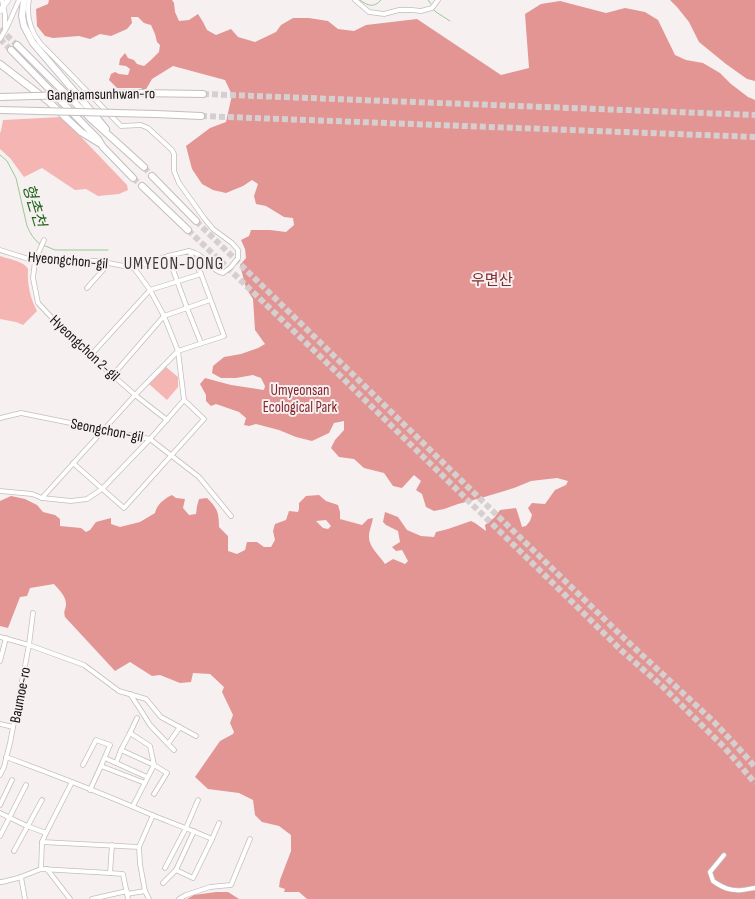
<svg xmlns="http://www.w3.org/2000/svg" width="755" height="899" viewBox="0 0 755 899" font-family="'Sofia Sans Condensed','Noto Sans KR',sans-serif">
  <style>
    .green { fill: #f4b5b3 }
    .forest { fill: #e29593; fill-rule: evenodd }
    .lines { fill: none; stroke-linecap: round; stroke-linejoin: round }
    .stream { stroke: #98cc94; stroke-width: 1 }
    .highway-tunnel { stroke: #d5cfcf; stroke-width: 6; stroke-dasharray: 6 3; stroke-linecap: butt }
    .minor-casing { stroke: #c4bebe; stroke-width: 5.5 }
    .major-casing { stroke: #c4bebe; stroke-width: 6 }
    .highway-casing { stroke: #c4bebe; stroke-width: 8 }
    .minor { stroke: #fff; stroke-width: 4 }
    .major { stroke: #fff; stroke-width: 5 }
    .highway { stroke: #fff; stroke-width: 6 }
    .highway-bridge-casing { stroke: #c4bebe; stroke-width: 8; stroke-linecap: butt }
    .highway-bridge { stroke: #fff; stroke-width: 6 }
    .labels { text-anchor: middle; stroke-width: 4; stroke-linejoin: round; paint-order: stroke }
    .street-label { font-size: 15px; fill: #131111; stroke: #f7f0f0 }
    .park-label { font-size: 15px; fill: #82272c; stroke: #f7f0f0 }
    .water-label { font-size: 16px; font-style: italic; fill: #20651e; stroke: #f7f0f0 }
    .quarter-label { font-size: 17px; letter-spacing: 1px; fill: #3f3a39; stroke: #f7f0f0 }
  </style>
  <rect width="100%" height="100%" fill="#f7f0f0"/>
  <g class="green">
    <polygon points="62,117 127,185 128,190 119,194 98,196 86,189 75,190 42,168 24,177 10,158 0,149 0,133 1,131 3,120"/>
    <path d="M0,256C8,259 24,261 28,269C27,284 30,298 37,311L23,325L16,322L0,319Z"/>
    <polygon points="166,367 178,377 178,387 167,400 149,384"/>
  </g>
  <g class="forest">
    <path d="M49,0H172L174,3L175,12L179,21L189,20L198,14L203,22L207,30L216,35L231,29L238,37L255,42L276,32L281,25L293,18H309L328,21L338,29L354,31L366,25L417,19L501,75L529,68L525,14L541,4L560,1L606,13L625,8L645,12L658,20L675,55L686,60L703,63L720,73L731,84L748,97L755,100V899H307L299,892H284L285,889L279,887L280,880L291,851V835L279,826L262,822L255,815L253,800L239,793L208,789L195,777L220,741L233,734L234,732L230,723L233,715L222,692L224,687L210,674L193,673L191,682L180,683L160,675L152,676L130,662L115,671L65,617C63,610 66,610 66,604C66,596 59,590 54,584L30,588L27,596L20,597L8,628L0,626V501L11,496L25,499L37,505L43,512L55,515L60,519V526L81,528L86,532L90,530L96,522L111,518V524L120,527L140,522L155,513C157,504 164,499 172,495L176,498L185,499L183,508L189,515L196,514L197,506L199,499L207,498C217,508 219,512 219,527L228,536V551L237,554L245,550L247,542H257L264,547H271L275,540L273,531L275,524L286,520L289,511L298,512L299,509V503L306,496L319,495L326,501L338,505L340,512V519L362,525L368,519L373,518C372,524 369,531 369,536C368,546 380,556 385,564L393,559L405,564L408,561L402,550L396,551L392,547L400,542L398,531L386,525L383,522L385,512L398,517L407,530L421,536L434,537L436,532L448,529L471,521L475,523L486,531L485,525L495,517L500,510L516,508L519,517L522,527L526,526L530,521L532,515L528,508L532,503L545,504L555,490L566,485L568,481L557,478L531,481L514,488L501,492L481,498L458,504L444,509L434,511L426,507L422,494L416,490L421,481L414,475L402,488L393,486L384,473L364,468L354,459L339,457L331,448L335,440L344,430V421L334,423L329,433L312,441L296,437L279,430L256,424L249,426L244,425L246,418L239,412L216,404L211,406L206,401V395L200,384L205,378L231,385L264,390L265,386L261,378L253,375L236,378H221L212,373L213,366L224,357L241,354L258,348L265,344L255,330L253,299L246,288L240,265L246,258L245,249L241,240L249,236L251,230H270L286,232L294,225L293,218L284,217L266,206L256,204L254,196L258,184L252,180L243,186L226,193L213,190L202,184L192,169L186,146L210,128L226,122L232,95L225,80L173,66L152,79L145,91L141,88H117L109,80L111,74L115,72L119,74L128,75L130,69L126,66L119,65L120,59L125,53L128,58L134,60L137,64L144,66L151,60L159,52L160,45L157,42L155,34L151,25L144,23L138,17H131L132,23L127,29L111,36L100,34L90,39L79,36L53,38L45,36L37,26L36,9L48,4ZM326,520L331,526L328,529L323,528L316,521Z"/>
    <polygon points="670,0 755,0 755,81 747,79 726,64 699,42 689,22 677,7"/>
    <polygon points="216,892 228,892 239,899 187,899 194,895"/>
  </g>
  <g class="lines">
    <g class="stream">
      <path d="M360,0C368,6 374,8 381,0"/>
      <polyline points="428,0 431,4"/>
      <polyline points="434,10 436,12 450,21"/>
      <path d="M0,155L7,161L16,178L27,226C30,233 34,240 40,244"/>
      <polyline points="43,245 55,250 108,250"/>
    </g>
    <g class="highway-tunnel">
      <polyline points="0,29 17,45"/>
      <polyline points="0,39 11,50"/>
      <polyline points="203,94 755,115"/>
      <polyline points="201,116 755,137"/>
      <polyline points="144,167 152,176"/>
      <polyline points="133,178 142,186"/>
      <polyline points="196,221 469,488 627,641 714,722 742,752 755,767"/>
      <polyline points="188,230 325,361 565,595 622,651 662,686 724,747 755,783"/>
    </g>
    <defs>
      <g id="minor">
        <polyline points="2,0 5,15 5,28"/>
        <path d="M29,0C26,16 30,30 40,43L121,126L141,125L148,128L172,150L174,154V171L179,183L204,218L213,229L232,243L238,250V258L231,267L223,273C213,272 206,257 195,253C193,252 191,252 189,251"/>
        <polyline points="355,0 369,12 384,14 399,10 412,10 421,11 432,8 438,0"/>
        <polyline points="0,39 8,25 19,0"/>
        <polyline points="44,240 35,261 33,278 38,303 73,340 135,395 167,420"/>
        <polyline points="0,250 35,261 98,261 134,268 150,290 164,316 178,351 184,400 150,439 102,489 87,499 71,501 42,498 32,494 0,491"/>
        <polyline points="168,256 187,308 201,343"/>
        <polyline points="134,268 168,256 189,251 201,274"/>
        <polyline points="87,288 103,270 103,262"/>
        <polyline points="113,375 164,316 210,300"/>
        <polyline points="0,418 21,413 150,439 199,477 231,516"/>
        <polyline points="73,463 124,508 204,419 184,400"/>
        <polyline points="42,498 135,395 178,351 224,336 201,274 150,290 91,355"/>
        <polyline points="0,637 29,645 84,665 119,691 146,699 161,717 196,736"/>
        <polyline points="0,661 6,638"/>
        <polyline points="130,694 140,709 150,725 168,744"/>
        <polyline points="0,724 13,727"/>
        <polygon points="130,733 150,746 154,765 121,750"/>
        <polyline points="130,733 137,718"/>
        <polyline points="174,750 168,744 180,727"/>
        <path d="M6,757C55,775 104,794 152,815C172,823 192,830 212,839L193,878L176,870L194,831"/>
        <polyline points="105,758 147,777"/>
        <polyline points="116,763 121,750"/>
        <polyline points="83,765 96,740 110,745 101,766"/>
        <polyline points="0,775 4,767 10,743 29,645 33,613"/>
        <polyline points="90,790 101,766 145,783"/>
        <polyline points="0,805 12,780"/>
        <polyline points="133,806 154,765 167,773 154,794"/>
        <polyline points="0,813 27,826 46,833"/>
        <polyline points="0,836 26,785"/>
        <polyline points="212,839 219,823"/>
        <polyline points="42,842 139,847"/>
        <polyline points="14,851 42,800"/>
        <path d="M724,855L710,872L713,881C723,888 730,891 742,890C747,890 751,888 755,888"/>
        <polyline points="165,868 186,828 198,800"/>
        <polyline points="41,869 42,842 46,833 72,782"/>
        <polyline points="47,869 70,899"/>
        <polyline points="110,873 112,845"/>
        <polyline points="21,877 25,899"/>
        <polyline points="0,882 2,882 18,878 41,869 110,873 123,874 128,899"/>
        <polyline points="163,883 176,870"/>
        <polyline points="127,894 145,891"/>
        <polyline points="92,899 127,891"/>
        <polyline points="149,899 145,891 140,864 139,847 153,815"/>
        <polyline points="179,899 186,895 210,887 231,885 250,839"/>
      </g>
      <polyline id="major" points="0,11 8,0"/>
      <g id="highway">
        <polyline points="24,0 22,16 24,26 33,43 98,119 106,129"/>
        <polyline points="17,45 90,118 144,167"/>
        <polyline points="11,50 98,139 103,147 133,178"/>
        <polyline points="0,64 48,101 81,132 99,143"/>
        <polyline points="140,93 203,94"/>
        <polyline points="156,114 201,116"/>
        <polyline points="152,176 196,221"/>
        <polyline points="142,186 188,230"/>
      </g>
    </defs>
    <use href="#minor" class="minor-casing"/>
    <use href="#major" class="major-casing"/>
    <use href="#highway" class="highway-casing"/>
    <use href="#minor" class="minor"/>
    <use href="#major" class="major"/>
    <use href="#highway" class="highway"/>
    <defs>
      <g id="highway-bridge">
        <polyline points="0,97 140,93"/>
        <polyline points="0,110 156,114"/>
      </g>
    </defs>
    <use href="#highway-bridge" class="highway-bridge-casing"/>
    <use href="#highway-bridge" class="highway-bridge"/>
  </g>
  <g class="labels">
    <g class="street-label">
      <text transform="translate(101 94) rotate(-1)" y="5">Gangnamsunhwan-ro</text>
      <text transform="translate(68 260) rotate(5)" y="5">Hyeongchon-gil</text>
      <text transform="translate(85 348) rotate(43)" y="5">Hyeongchon 2-gil</text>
      <text transform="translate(107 430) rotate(11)" y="5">Seongchon-gil</text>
      <text transform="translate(20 695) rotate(-79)" y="5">Baumoe-ro</text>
    </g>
    <g class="park-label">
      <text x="492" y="285">우면산</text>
      <text x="300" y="395">Umyeonsan<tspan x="300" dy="17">Ecological Park</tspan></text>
    </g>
    <g class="water-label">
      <text transform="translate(35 205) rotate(73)" y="6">형촌천</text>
    </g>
    <g class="quarter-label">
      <text x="174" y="269">UMYEON-DONG</text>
    </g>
  </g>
</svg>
